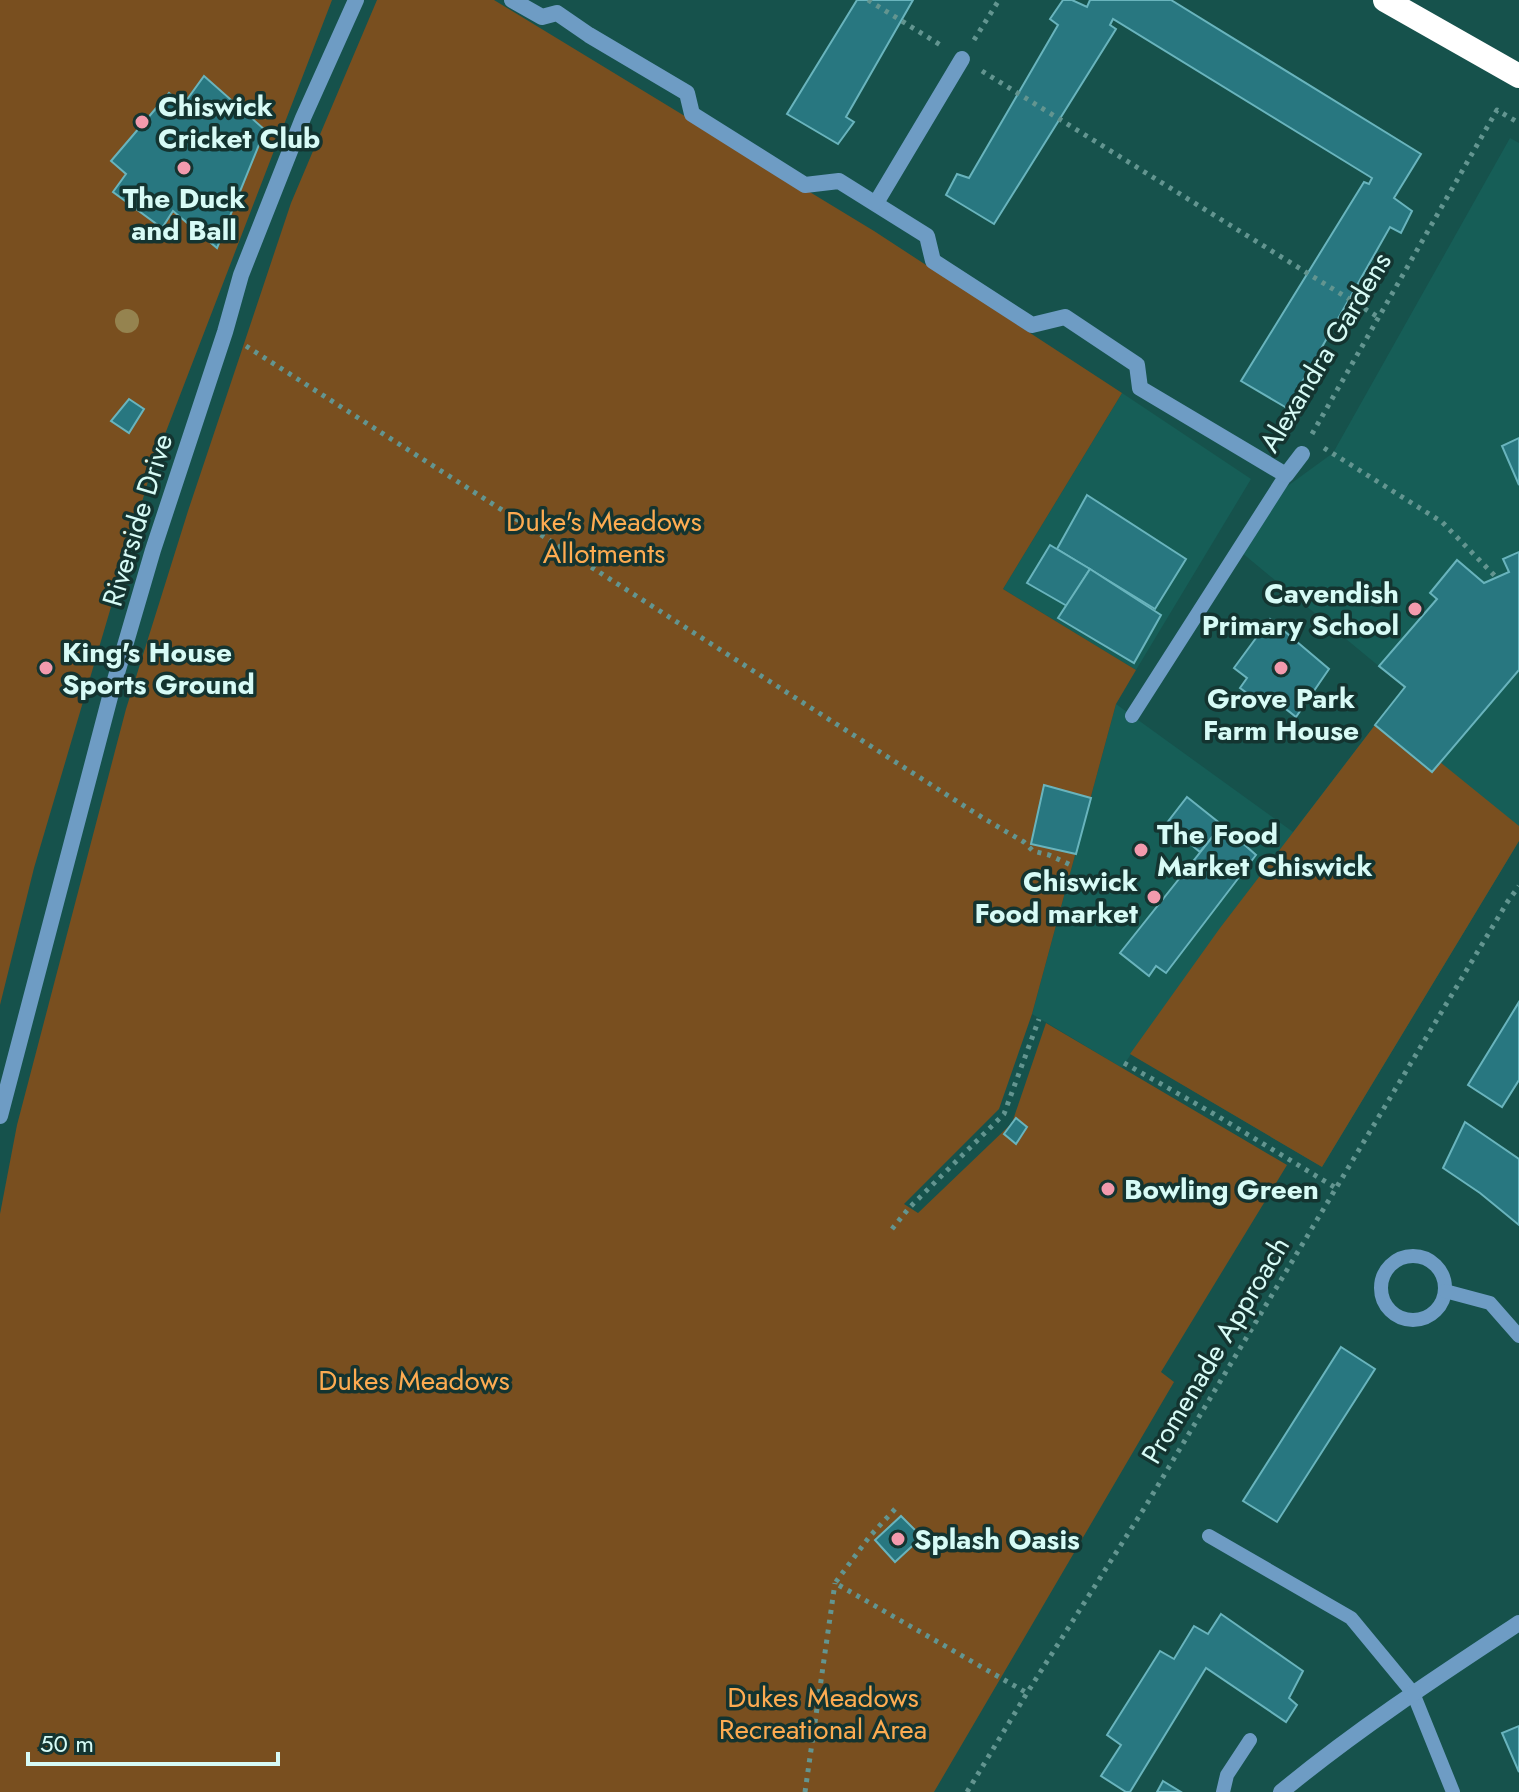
<svg xmlns="http://www.w3.org/2000/svg" width="1519" height="1792" viewBox="0 0 1519 1792" font-family="Jost,sans-serif">
  <style>
    .built { fill: #165e57 }
    .green { fill: #794f1f }
    .building { fill: #287780; stroke: #69b4bd; stroke-width: 2 }
    .lines { fill: none; stroke-linecap: round; stroke-linejoin: round }
    .path { stroke: #639590; stroke-width: 5; stroke-dasharray: 4 6; stroke-linecap: butt }
    .lane { stroke: #6e9cc4; stroke-width: 14 }
    .street { stroke: #6e9cc4; stroke-width: 16 }
    .highway { stroke: #fff; stroke-width: 24 }
    .tree { fill: #95834f }
    .poi-dot { fill: #f29aad; stroke: #143430; stroke-width: 3 }
    .labels { text-anchor: middle; stroke-width: 7; stroke-linejoin: round; paint-order: stroke }
    .poi-label { font-size: 28px; font-weight: bold; fill: #d7fbf6; stroke: #143430; text-anchor: start }
    .street-label { font-size: 28px; fill: #d7fbf6; stroke: #143430 }
    .park-label { font-size: 28px; fill: #fdab51; stroke: #143430 }
  </style>
  <rect width="100%" height="100%" fill="#16524c"/>
  <g class="built">
    <polygon points="1510,138 1519,143 1519,841 1322,1167 1131,1054 1122,1068 1032,1014 1116,704 1293,832 1404,687 1241,552 1278,493 1333,453"/>
    <polygon points="1122,393 1251,479 1136,670 1003,589"/>
  </g>
  <g class="green">
    <polygon points="0,0 332,0 152,468 34,868 0,1005"/>
    <polygon points="377,0 494,0 874,231 1122,393 1003,589 1136,670 1116,704 1032,1014 999,1109 904,1204 918,1213 1012,1123 1046,1023 1287,1165 1161,1372 1174,1382 934,1792 0,1792 0,1214 17,1125 126,709 188,511 291,203"/>
    <polygon points="1375,725 1432,772 1440,762 1519,826 1519,841 1322,1167 1130,1054 1220,928"/>
  </g>
  <g class="building">
    <polygon points="857,0 913,0 846,117 854,122 838,144 787,114"/>
    <polygon points="1063,0 1072,0 1087,7 1090,0 1171,0 1421,154 1394,198 1412,211 1401,233 1390,227 1301,384 1308,390 1292,411 1241,381 1364,182 1369,184 1372,178 1113,19 1110,25 1116,29 994,224 946,195 957,174 969,178 1058,25 1050,19"/>
    <polygon points="204,76 265,130 217,248 173,211 162,228 113,192 126,174 111,161 169,93 183,105"/>
    <polygon points="129,399 144,409 129,433 111,421"/>
    <polygon points="1519,438 1519,485 1502,446"/>
    <polygon points="1087,495 1186,559 1155,609 1057,549"/>
    <polygon points="1050,545 1090,569 1067,606 1027,583"/>
    <polygon points="1519,552 1519,670 1432,772 1375,725 1405,687 1379,666 1437,599 1430,593 1457,560 1484,583 1509,572 1503,559"/>
    <polygon points="1090,569 1161,615 1134,663 1058,618"/>
    <polygon points="1270,619 1329,669 1296,717 1267,694 1261,703 1240,688 1247,678 1234,668"/>
    <polygon points="1044,785 1091,798 1076,854 1031,844"/>
    <polygon points="1187,797 1222,825 1200,852 1166,824"/>
    <polygon points="1222,825 1256,855 1166,973 1156,966 1149,976 1120,953"/>
    <polygon points="1519,1002 1519,1080 1502,1107 1468,1085"/>
    <polygon points="1016,1118 1027,1127 1016,1144 1004,1134"/>
    <polygon points="1465,1122 1519,1159 1519,1225 1480,1193 1443,1168"/>
    <polygon points="1341,1347 1375,1369 1277,1522 1243,1501"/>
    <polygon points="901,1516 922,1537 895,1562 875,1540"/>
    <polygon points="1221,1614 1303,1671 1289,1698 1297,1705 1286,1722 1206,1668 1130,1792 1126,1792 1101,1776 1121,1745 1107,1735 1160,1651 1174,1659 1194,1626 1208,1634"/>
    <polygon points="1519,1726 1519,1772 1502,1733"/>
    <polygon points="1163,1781 1181,1792 1157,1792"/>
  </g>
  <g class="lines">
    <g class="path">
      <polyline points="868,0 942,46"/>
      <polyline points="974,40 999,0"/>
      <polyline points="982,71 1378,317"/>
      <polyline points="246,346 983,818 1024,842 1033,851 1049,855 1073,866"/>
      <polyline points="1312,434 1497,110 1519,123"/>
      <polyline points="1324,448 1442,522 1497,578"/>
      <polyline points="1124,1063 1214,1114 1336,1188"/>
      <polyline points="892,1229 909,1208 1004,1114 1039,1019"/>
      <polyline points="895,1509 870,1536 835,1583 1027,1693"/>
      <polyline points="805,1792 835,1583"/>
      <polyline points="967,1792 1027,1693 1145,1507 1508,901 1519,886"/>
    </g>
    <g class="lane">
      <polyline points="1132,716 1286,475"/>
      <circle cx="1413" cy="1288" r="32"/>
      <polyline points="1445,1291 1490,1303 1519,1336"/>
      <polyline points="1209,1536 1351,1618 1413,1693 1453,1792"/>
      <polyline points="1223,1792 1227,1775 1250,1740"/>
    </g>
    <g class="street">
      <polyline points="512,0 542,17 557,13 589,35 687,93 692,114 805,185 839,181 927,236 933,261 1032,325 1065,317 1137,365 1140,388 1286,475 1302,454"/>
      <polyline points="876,203 962,59"/>
      <polyline points="0,1116 110,697 153,550 225,332 241,275 303,118 356,0"/>
      <path d="M1281,1792C1356,1730 1437,1677 1519,1623"/>
    </g>
    <polyline class="highway" points="1385,0 1519,76"/>
  </g>
  <circle class="tree" cx="127" cy="321" r="12"/>
  <g class="poi-dot">
    <circle cx="142" cy="122" r="8"/>
    <circle cx="184" cy="168" r="8"/>
    <circle cx="1415" cy="609" r="8"/>
    <circle cx="46" cy="668" r="8"/>
    <circle cx="1281" cy="668" r="8"/>
    <circle cx="1141" cy="850" r="8"/>
    <circle cx="1154" cy="897" r="8"/>
    <circle cx="1108" cy="1189" r="8"/>
    <circle cx="898" cy="1539" r="8"/>
  </g>
  <g class="labels">
    <g class="poi-label">
      <text x="158" y="116">Chiswick<tspan x="158" dy="32">Cricket Club</tspan></text>
      <text x="184" y="208" text-anchor="middle">The Duck<tspan x="184" dy="32">and Ball</tspan></text>
      <text x="1399" y="603" text-anchor="end">Cavendish<tspan x="1399" dy="32">Primary School</tspan></text>
      <text x="62" y="662">King's House<tspan x="62" dy="32">Sports Ground</tspan></text>
      <text x="1281" y="708" text-anchor="middle">Grove Park<tspan x="1281" dy="32">Farm House</tspan></text>
      <text x="1157" y="844">The Food<tspan x="1157" dy="32">Market Chiswick</tspan></text>
      <text x="1138" y="891" text-anchor="end">Chiswick<tspan x="1138" dy="32">Food market</tspan></text>
      <text x="1124" y="1199">Bowling Green</text>
      <text x="914" y="1549">Splash Oasis</text>
    </g>
    <g class="street-label">
      <text transform="translate(1325 352) rotate(-59)" y="10">Alexandra Gardens</text>
      <text transform="translate(137 520) rotate(-73)" y="10">Riverside Drive</text>
      <text transform="translate(1215 1350) rotate(-59)" y="10">Promenade Approach</text>
    </g>
    <g class="park-label">
      <text x="604" y="531">Duke's Meadows<tspan x="604" dy="32">Allotments</tspan></text>
      <text x="414" y="1390">Dukes Meadows</text>
      <text x="823" y="1707">Dukes Meadows<tspan x="823" dy="32">Recreational Area</tspan></text>
    </g>
  </g>
  <path d="M28 1752v12h250v-12" fill="none" stroke="#d7fbf6" stroke-width="4"/>
  <text x="40" y="1752" font-size="24" fill="#d7fbf6" stroke="#143430" stroke-width="6" paint-order="stroke">50 m</text>
</svg>
